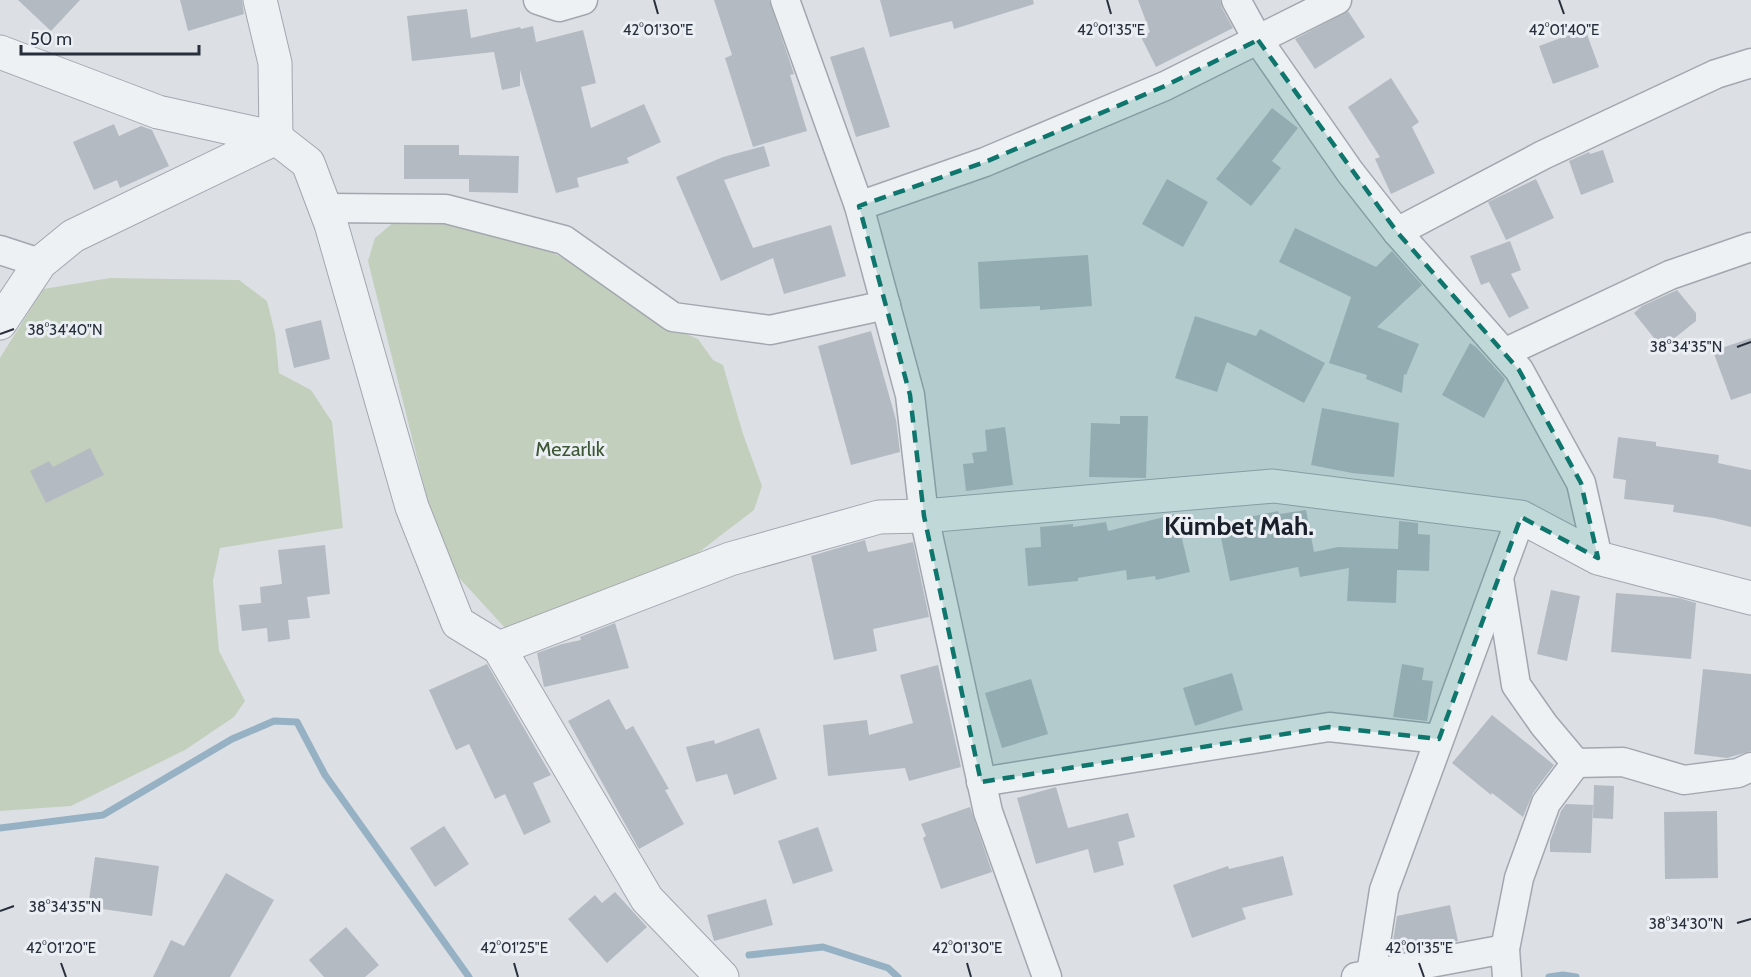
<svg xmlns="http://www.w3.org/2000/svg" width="1751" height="977" viewBox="0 0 1751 977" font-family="Cabin,sans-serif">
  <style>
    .green { fill: #c3cfbd }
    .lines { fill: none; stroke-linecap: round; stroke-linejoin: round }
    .stream { stroke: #97b1c4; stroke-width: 7 }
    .building { fill: #b3bac2 }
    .minor-casing { stroke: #a2a7af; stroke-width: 31 }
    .tertiary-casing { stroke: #a2a7af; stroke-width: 35 }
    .minor { stroke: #eef1f4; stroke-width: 28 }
    .tertiary { stroke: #eef1f4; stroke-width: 33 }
    .marked { fill: #0f766e; fill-opacity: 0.2; stroke: #0f766e; stroke-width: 4.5; stroke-dasharray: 12 8; stroke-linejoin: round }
    .ticks { fill: none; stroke: #262f3b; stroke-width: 2 }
    .labels { text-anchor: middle; stroke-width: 6; stroke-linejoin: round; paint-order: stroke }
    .park-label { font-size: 20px; fill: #3d5634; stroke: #ebeff3 }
    .district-label { font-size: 26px; font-weight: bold; fill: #19202b; stroke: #ebeff3 }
    .ticks-label { font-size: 15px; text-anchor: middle; fill: #262f3b; stroke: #ebeff3; stroke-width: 6; stroke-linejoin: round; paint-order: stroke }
  </style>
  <rect width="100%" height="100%" fill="#dce0e5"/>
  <g class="green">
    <polygon points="394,222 453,222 507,230 569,261 647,317 698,339 713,360 723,365 743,434 762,486 754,510 690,559 506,629 450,568 426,494 368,261 375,238"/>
    <polygon points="110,278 239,280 267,301 275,333 279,373 311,390 332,422 343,528 220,548 213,581 219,651 245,701 234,717 185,750 71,806 0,811 0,358 43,289"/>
  </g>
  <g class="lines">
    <g class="stream">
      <polyline points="0,828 103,815 232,739 274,721 297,722 325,775 469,977"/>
      <polyline points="749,955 823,947 888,968 898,977"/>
      <polyline points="1549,977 1563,975 1576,977"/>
    </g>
  </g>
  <g class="building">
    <polygon points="18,0 80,0 51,31"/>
    <polygon points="180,0 242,0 244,14 188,31"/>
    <polygon points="714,0 769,0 794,74 790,75 807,131 753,147 725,58 732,55"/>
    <polygon points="880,0 1033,0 1034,4 954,29 952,21 890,37"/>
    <polygon points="1138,0 1220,0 1222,8 1233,28 1156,67 1141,37 1150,32"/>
    <polygon points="467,9 471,38 520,27 521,29 533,26 536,42 583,30 596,83 581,87 591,128 644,104 661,142 627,158 629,163 577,178 579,187 556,193 520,70 520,86 502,90 494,52 412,61 407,16"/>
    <polygon points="1348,11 1365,37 1315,69 1295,39"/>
    <polygon points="1585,29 1599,67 1553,84 1539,46"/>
    <polygon points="864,47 890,127 856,137 830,57"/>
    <polygon points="1391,78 1419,122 1412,127 1435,173 1391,194 1375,159 1380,157 1348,107"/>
    <polygon points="1272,108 1298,128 1272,161 1281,168 1251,206 1216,179"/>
    <polygon points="114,124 119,136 141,126 152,130 169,166 120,188 117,180 94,190 73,142"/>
    <polygon points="404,145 459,145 459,155 519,156 518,193 469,192 469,179 404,179"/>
    <polygon points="764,146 770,166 724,180 753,248 831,225 846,276 784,294 773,258 721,281 676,177 723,157"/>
    <polygon points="1603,150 1614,182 1581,195 1569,161 1589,152 1590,154"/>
    <polygon points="1167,179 1208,202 1183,247 1142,224"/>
    <polygon points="1536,179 1554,218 1506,240 1488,202"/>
    <polygon points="1295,228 1376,267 1392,251 1422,285 1377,327 1419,344 1406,375 1404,374 1402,393 1366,379 1367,375 1329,363 1351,297 1279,262"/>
    <polygon points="1510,241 1521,270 1511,274 1529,308 1509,318 1489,282 1481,285 1470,256"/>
    <polygon points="1088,255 1092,306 1040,310 1040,306 980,309 978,262"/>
    <polygon points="1677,290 1696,313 1696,321 1662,348 1634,313 1642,306"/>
    <polygon points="1195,316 1256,336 1260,329 1325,363 1304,403 1227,362 1217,392 1175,378"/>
    <polygon points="321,320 330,359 294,368 285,329"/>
    <polygon points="871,331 896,420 900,452 851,465 818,346"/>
    <polygon points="1751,338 1751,393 1731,400 1713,351"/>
    <polygon points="1470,343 1476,347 1505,379 1484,418 1442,395"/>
    <polygon points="1322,408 1399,423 1394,477 1352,473 1311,465"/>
    <polygon points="1120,416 1148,416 1146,478 1089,477 1091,423 1120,424"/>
    <polygon points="1005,427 1013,485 966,491 963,464 974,463 972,453 987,451 985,430"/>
    <polygon points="1618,437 1656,442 1656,446 1719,455 1718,463 1751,470 1751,527 1714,518 1673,512 1674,505 1624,499 1626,480 1613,478"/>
    <polygon points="90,448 104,475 46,503 30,471 49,461 53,467"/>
    <polygon points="1306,510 1314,552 1338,547 1398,549 1399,521 1418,523 1418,534 1430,535 1429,571 1397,570 1396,603 1347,601 1349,568 1300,577 1298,567 1230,581 1219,528 1246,523 1244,518 1278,511 1279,514"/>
    <polygon points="1176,514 1190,572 1156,580 1155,576 1127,580 1126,570 1078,578 1078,581 1028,586 1025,548 1041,547 1040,527 1073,524 1073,527 1106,522 1108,531"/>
    <polygon points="865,540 868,552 913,542 929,617 873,629 877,651 834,660 811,556"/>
    <polygon points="325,545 330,594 307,597 310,618 288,620 290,639 268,642 267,628 242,631 239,605 261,603 260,587 282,584 278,550"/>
    <polygon points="1551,590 1580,596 1567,661 1537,654"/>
    <polygon points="1616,593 1679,598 1696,603 1691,659 1611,652"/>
    <polygon points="615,623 629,668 544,687 537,653 562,644 581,640 580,637"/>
    <polygon points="487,664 551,775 533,783 551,822 524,835 505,794 495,799 469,744 456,750 429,690"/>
    <polygon points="1402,664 1424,668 1422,680 1433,681 1427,721 1393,717"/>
    <polygon points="938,665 961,767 909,781 905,768 828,776 823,725 867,720 869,735 913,723 900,675"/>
    <polygon points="1703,669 1751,674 1751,751 1727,758 1694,754"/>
    <polygon points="1232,673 1243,710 1195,726 1183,688"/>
    <polygon points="1031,679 1048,734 1002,748 985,693"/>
    <polygon points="609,699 626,730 633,726 669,789 665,790 684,824 639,849 568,721"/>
    <polygon points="1492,715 1554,765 1533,793 1523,817 1492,793 1491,795 1452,763"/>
    <polygon points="759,728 777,779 734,795 727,774 696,782 686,747 714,740 715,744"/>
    <polygon points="1594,785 1614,786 1613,819 1593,818"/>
    <polygon points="1056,787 1068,828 1128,813 1135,837 1118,842 1124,865 1094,873 1088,849 1036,864 1017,798"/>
    <polygon points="1566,804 1593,805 1591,853 1550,852 1550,841 1561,811"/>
    <polygon points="970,807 992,872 941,889 923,838 926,836 921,824"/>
    <polygon points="1717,811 1718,878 1665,879 1664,812"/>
    <polygon points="444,826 469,864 435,887 410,848"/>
    <polygon points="818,827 833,871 793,884 778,841"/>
    <polygon points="1283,856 1293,895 1242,908 1246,919 1192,938 1173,885 1228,866 1229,869"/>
    <polygon points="95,857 159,866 152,916 88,907"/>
    <polygon points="226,873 274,900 230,977 153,977 171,940 184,946"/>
    <polygon points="615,892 647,927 607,963 568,919 595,895 602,903"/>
    <polygon points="766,899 773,925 714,941 707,915"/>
    <polygon points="1450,905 1458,941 1391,954 1397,916"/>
    <polygon points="346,927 379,965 365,977 324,977 309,960"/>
  </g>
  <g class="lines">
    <defs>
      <g id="minor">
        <polyline points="538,0 559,7 583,0"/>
        <polyline points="785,0 859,206 910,395 924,516 988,812 1047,977"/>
        <polyline points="1236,0 1258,40 1350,172 1397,232 1519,370 1581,483 1598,558"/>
        <polyline points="859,206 985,162 1165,86 1337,0"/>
        <polyline points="325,208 446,209 564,240 673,317 770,330 886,305"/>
        <polyline points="1397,232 1543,155 1716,74 1751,63"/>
        <polyline points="0,250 40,263"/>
        <polyline points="1504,353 1670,275 1751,247"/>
        <polyline points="1499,578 1516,685 1544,725 1576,763 1623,762 1684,780 1738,773 1751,767"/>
        <polyline points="981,782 1329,727 1439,739"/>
        <polyline points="1371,974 1384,890 1521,517"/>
        <polyline points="1356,977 1505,949"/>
        <polyline points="1507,977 1505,949 1519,878 1546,803 1576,763"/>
      </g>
      <g id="tertiary">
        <polyline points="0,52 158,112 276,138 308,163 331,224 412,507 458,623 499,648 647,899 722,977"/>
        <polyline points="0,323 40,263 73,236 276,138 275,63 260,0"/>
        <polyline points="499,648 730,559 879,517 924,516 1273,486 1521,517 1598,558 1751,598"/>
      </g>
    </defs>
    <use href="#minor" class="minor-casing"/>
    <use href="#tertiary" class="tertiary-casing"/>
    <use href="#minor" class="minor"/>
    <use href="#tertiary" class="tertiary"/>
  </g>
  <path class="marked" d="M1258,40L1397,232L1519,370L1581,483L1598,558L1521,517L1439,739L1329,727L981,782L924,516L910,395L859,206L985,162L1165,86Z"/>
  <path class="ticks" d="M654,0L658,14M1107,0L1111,14M1559,0L1564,14M0,334L14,329M1737,347L1751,342M0,911L14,906M1737,923L1751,919M61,963L66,977M514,963L518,977M967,963L971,977M1419,963L1424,977"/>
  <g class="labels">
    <g class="park-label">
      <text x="570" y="456">Mezarlık</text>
    </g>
    <g class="district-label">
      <text x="1239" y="535">Kümbet Mah.</text>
    </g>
  </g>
  <g class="ticks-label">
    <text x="658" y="35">42°01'30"E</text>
    <text x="1111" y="35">42°01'35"E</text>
    <text x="1564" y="35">42°01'40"E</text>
    <text x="65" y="335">38°34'40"N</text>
    <text x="1686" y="352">38°34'35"N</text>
    <text x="65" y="912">38°34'35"N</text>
    <text x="1686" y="929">38°34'30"N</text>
    <text x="61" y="953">42°01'20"E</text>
    <text x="514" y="953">42°01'25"E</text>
    <text x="967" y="953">42°01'30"E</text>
    <text x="1419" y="953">42°01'35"E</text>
  </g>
  <path d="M21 45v9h178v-9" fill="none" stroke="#262f3b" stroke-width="3"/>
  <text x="30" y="45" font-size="18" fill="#262f3b" stroke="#ebeff3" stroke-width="4.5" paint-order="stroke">50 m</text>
</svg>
